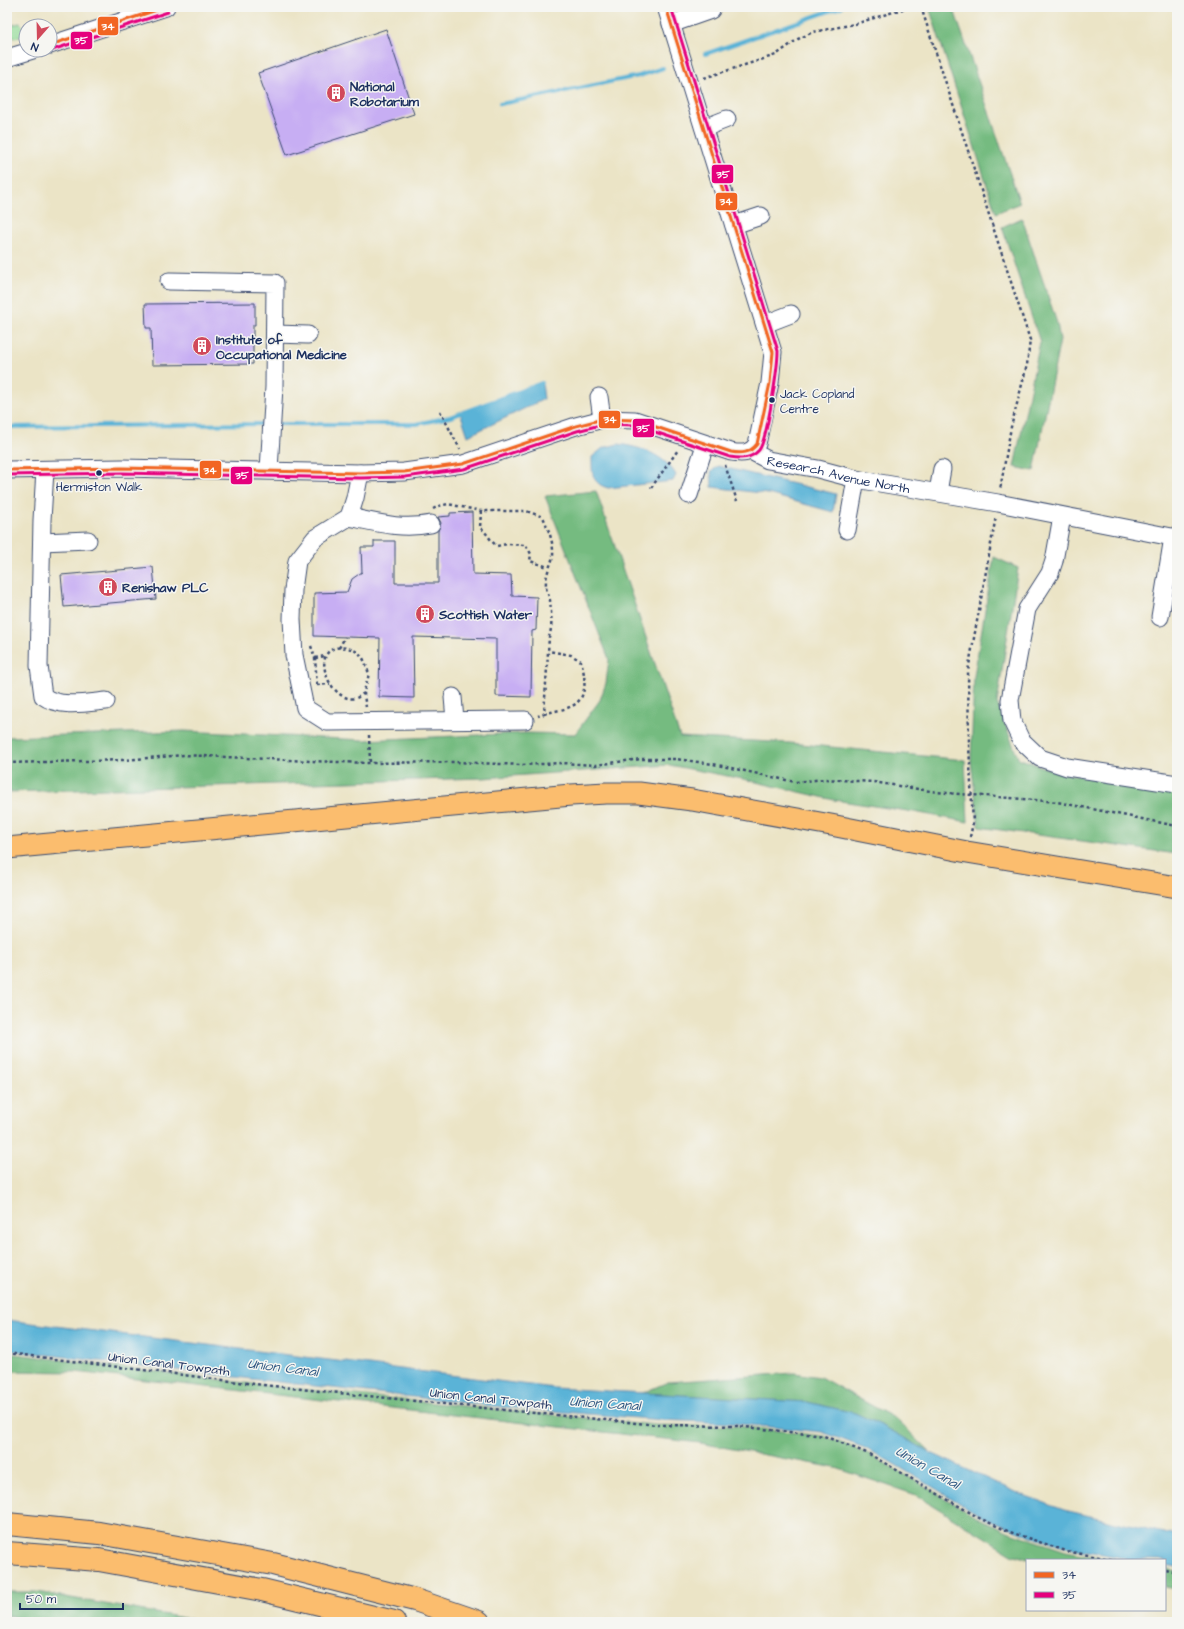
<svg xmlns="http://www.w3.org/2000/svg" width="1184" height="1629" viewBox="0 0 1184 1629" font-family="'Architects Daughter',sans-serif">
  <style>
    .green { fill: #91db97; stroke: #56857a }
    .forest { fill: #74bb80; stroke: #48756f }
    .water { fill: #5ab3d7; stroke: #3a719a }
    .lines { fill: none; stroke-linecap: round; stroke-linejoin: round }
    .stream { stroke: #5ab3d7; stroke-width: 4 }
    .building { fill: #c7aef3 }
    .minor-casing { stroke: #3a4a6e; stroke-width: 19 }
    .major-casing { stroke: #3a4a6e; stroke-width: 23 }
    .highway-casing { stroke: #3a4a6e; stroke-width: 24 }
    .path { stroke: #3a4a6e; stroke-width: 2.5; stroke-dasharray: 3 3; stroke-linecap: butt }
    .minor { stroke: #fff; stroke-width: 17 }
    .major { stroke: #fbbd6e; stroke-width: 21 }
    .highway { stroke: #fbbd6e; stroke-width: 22 }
    .bus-1-casing { stroke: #f6f6f2; stroke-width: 6 }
    .bus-2-casing { stroke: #f6f6f2; stroke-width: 6 }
    .bus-1 { stroke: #f26522; stroke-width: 3 }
    .bus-2 { stroke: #e5007d; stroke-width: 3 }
    .bus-dot { fill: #1b2f5e; stroke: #f6f6f2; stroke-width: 1.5 }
    .labels { text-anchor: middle; stroke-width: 3; stroke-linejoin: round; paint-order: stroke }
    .bus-label { font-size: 12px; fill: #1b2f5e; stroke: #f6f6f2; text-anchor: start }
    .poi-label { font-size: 13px; font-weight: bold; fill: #1b2f5e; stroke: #f6f6f2; text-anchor: start }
    .street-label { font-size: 13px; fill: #1b2f5e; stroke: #f6f6f2 }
    .water-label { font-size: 14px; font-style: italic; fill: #2e5782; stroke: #f6f6f2 }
    .line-badge { stroke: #f6f6f2; stroke-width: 1.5 }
    .badge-label { font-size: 11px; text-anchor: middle; font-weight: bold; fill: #fff }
  </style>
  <rect width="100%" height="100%" fill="#f6f6f2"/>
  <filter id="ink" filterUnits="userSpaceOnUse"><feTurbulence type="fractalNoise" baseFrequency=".025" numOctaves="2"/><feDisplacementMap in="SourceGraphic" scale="8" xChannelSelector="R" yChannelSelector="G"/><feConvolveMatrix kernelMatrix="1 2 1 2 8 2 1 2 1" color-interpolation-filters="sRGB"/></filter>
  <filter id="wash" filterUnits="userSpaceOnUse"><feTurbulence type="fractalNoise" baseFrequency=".012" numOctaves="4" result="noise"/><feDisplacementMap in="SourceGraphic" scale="16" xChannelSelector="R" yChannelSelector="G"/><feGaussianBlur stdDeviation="0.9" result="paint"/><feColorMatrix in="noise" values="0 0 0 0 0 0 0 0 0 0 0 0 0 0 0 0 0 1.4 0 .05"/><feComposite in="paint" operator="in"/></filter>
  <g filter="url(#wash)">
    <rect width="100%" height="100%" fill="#ebe4c6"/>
    <polygon class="green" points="20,23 26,30 26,36 14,38 9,34 7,26"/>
    <g class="forest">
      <polygon points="929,7 953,7 1020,203 996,213"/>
      <polygon points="1022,218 1057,323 1060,340 1034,471 1014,467 1040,342 1002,227"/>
      <polygon points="596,491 680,737 790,743 965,760 968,822 914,812 834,800 743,779 669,765 483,778 7,792 7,737 184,731 364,740 526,733 575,734 600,700 606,683 609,659 545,496"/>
      <polygon points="994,557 1018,568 997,703 1018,758 1056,772 1177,793 1177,854 979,827 971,761 974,676"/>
      <polygon points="7,1353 263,1385 463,1406 657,1425 737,1426 824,1436 869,1454 981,1519 1010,1532 1066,1551 1115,1560 1033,1560 1012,1554 916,1495 836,1468 700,1443 75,1372 7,1371"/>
      <polygon points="794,1373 820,1377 896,1419 931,1453 883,1426 855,1413 807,1402 642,1393 668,1382"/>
      <polygon points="1165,1569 1177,1572 1177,1589 1165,1587"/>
      <polygon points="7,1592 37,1592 207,1622 48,1622 7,1616"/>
    </g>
    <g class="water">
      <polygon points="542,383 544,399 468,436 460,412"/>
      <path d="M618,444C640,447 664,454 676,475L673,481L608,488C591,483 592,473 592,457L603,448Z"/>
      <polygon points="718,466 836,494 833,512 768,494 712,487 711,472"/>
      <polygon points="7,1320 554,1388 807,1402 855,1413 883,1426 931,1453 1018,1493 1064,1510 1177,1536 1177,1568 1165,1566 1165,1560 1134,1560 1061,1546 1037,1538 985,1518 889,1461 865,1448 822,1432 729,1423 662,1420 502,1407 252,1379 7,1350"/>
    </g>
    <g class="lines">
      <g class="stream">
        <polyline points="705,54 841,7"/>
        <polyline points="500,104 639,76 663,68"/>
        <polyline points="275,424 416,424 450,417 542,383"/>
        <polyline points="7,427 268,424"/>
      </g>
    </g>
    <g id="blocks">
      <g class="building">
        <polygon points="386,29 414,114 287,155 258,73"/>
        <polygon points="255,303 255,325 253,325 253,364 152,365 151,328 146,328 145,304"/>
        <polygon points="472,512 473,574 511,575 512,596 537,597 536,630 532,631 531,697 496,696 496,639 413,637 414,698 379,697 380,638 314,636 314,593 347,592 352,579 362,572 361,547 374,547 374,541 395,541 395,583 438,583 438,531 441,523 438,517 450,516 450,513"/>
        <polygon points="153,567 156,599 64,607 61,575"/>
      </g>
    </g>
  </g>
  <g filter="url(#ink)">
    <use href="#blocks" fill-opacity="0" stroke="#3a4a6e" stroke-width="1"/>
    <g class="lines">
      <defs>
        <g id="minor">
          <polyline points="671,24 711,10 710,7"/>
          <polyline points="50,45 166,7"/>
          <polyline points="7,58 33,50"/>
          <polyline points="704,128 727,119"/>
          <polyline points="734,225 761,216"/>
          <polyline points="169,281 275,283 274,387 269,470"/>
          <polyline points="765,324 791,314"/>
          <polyline points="275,334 308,335"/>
          <polyline points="599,397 602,419"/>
          <path id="s1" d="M751,451L768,460L818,469L856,479L998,503L1177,538"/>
          <path d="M7,470L122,468L360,473L404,472L463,464L576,426L603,419L635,420L731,452C742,454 751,454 757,444L770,383L773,352L666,7"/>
          <path d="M45,470L42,520L39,666L43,696C59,708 86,703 106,701"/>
          <polyline points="360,473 355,498 349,517 315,538 297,561 293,590 292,619 294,655 305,708 327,722 525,720"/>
          <polyline points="938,492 942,469"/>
          <polyline points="689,495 705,445"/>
          <polyline points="1062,516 1054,561 1050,573 1027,609 1010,700 1012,721 1021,740 1040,758 1067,767 1177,784"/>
          <path d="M349,517C378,523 402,530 431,524"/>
          <polyline points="847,530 856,479"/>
          <polyline points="1173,537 1168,568 1177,570"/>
          <polyline points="42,542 88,540"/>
          <polyline points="1160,617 1168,568"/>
          <polyline points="453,697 455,720"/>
        </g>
        <polyline id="major" points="7,848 571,795 606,793 639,793 692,800 831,825 967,852 1177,887"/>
        <g id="highway">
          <polyline points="7,1524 99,1533 273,1564 415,1600 479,1622"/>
          <polyline points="7,1553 99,1560 262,1590 394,1622"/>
        </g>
      </defs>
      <use href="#minor" class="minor-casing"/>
      <use href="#major" class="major-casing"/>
      <use href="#highway" class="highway-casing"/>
      <g class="path">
        <polyline points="921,7 1030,340 1027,365 1011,427 1000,490"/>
        <polyline points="704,78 776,55 798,39 813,32 855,24 909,7"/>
        <polyline points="440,411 460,449"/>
        <polyline points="725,465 737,501"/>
        <polyline points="651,488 678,450"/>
        <path d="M433,509L439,506L448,504L481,511H526L543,517C548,528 554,543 553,556C551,566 545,574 546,586C546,591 549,595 550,600C551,612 553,626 549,637L544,714L538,716"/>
        <path d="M481,511L480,528C487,532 490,541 497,546L507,544L526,545L531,554L530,561L548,567"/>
        <polyline points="311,646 315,658 317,686"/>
        <polyline points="339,648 345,637"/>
        <polyline points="315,658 325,656"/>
        <polyline points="317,685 330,684"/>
        <path d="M364,693C362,694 359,697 356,698C329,705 305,641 347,648C361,651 364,658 368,671C370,677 365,685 364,692C364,696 365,702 366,707"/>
        <path d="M544,714C553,711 564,710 572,706C589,698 585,675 581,661L571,655L548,651"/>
        <polyline points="369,735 370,763"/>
        <polyline points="7,763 125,760 184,755 310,761 370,763 456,762 522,765 562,763 595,765 641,759 676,759 713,764 795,782 825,779 873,782 937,792 1057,802 1177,826"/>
        <polyline points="970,837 973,823 969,745 968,671 996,516"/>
        <polyline points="7,1353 263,1385 463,1406 657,1425 737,1426 824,1436 869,1454 981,1519 1010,1532 1066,1551 1115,1560"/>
        <polyline points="1165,1569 1177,1572"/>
      </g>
      <use href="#minor" class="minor"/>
      <use href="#major" class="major"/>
      <use href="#highway" class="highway"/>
      <defs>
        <g id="bus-1">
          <polyline points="50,45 166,7"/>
          <path d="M7,470L122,468L360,473L404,472L463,464L576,426L603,419L635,420L731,452C742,454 750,453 757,444L770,383L773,352L666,7"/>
        </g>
        <g id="bus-2">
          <polyline points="52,50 168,12"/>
          <path d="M7,475L122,473L360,478L405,477L464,469L577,431L604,424L634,425L730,457C741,459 751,459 759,450C767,440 778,367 778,351L671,7"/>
        </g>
      </defs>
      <use href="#bus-1" class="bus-1-casing"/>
      <use href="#bus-2" class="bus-2-casing"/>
      <use href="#bus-1" class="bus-1"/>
      <use href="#bus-2" class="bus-2"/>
    </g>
  </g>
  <defs>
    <symbol id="building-disc" viewBox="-11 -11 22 22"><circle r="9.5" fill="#d1495b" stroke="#f6f6f2"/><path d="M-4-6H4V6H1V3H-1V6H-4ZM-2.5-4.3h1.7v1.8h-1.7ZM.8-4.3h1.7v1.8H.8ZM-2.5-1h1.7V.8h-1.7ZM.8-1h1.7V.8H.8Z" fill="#fff"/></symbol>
  </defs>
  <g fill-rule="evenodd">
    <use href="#building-disc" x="325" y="82" width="22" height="22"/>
    <use href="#building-disc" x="191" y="335" width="22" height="22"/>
    <use href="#building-disc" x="97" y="576" width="22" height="22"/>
    <use href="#building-disc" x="414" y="603" width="22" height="22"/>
  </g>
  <g class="bus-dot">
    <circle cx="772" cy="400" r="3.5"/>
    <circle cx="99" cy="473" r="3.5"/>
  </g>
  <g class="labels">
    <g class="bus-label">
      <text x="780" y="398">Jack Copland<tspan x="780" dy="15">Centre</tspan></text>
      <text x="99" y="491" text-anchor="middle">Hermiston Walk</text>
    </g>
    <g class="poi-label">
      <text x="350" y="91">National<tspan x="350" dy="15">Robotarium</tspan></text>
      <text x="216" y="344">Institute of<tspan x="216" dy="15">Occupational Medicine</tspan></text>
      <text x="122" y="592">Renishaw PLC</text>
      <text x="439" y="619">Scottish Water</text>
    </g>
    <g class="street-label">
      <text dy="5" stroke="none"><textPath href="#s1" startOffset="91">Research Avenue North</textPath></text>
      <text transform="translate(169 1363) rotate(7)" y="5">Union Canal Towpath</text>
      <text transform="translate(491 1398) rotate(6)" y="5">Union Canal Towpath</text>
    </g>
    <g class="water-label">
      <text transform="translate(283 1367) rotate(7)" y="5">Union Canal</text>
      <text transform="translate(605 1403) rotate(4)" y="5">Union Canal</text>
      <text transform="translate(928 1467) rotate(30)" y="5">Union Canal</text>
    </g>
  </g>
  <g class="line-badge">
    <rect x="97" y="16" width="22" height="20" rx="4" fill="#f26522"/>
    <rect x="70" y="31" width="23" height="19" rx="4" fill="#e5007d"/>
    <rect x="711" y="164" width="23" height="20" rx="4" fill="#e5007d"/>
    <rect x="715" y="192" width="23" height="19" rx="4" fill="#f26522"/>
    <rect x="598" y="410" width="23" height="19" rx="4" fill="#f26522"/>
    <rect x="632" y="418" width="23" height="20" rx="4" fill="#e5007d"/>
    <rect x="199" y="460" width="23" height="19" rx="4" fill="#f26522"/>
    <rect x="230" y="466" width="23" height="19" rx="4" fill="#e5007d"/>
  </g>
  <g class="badge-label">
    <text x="108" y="30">34</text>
    <text x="81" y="44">35</text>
    <text x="723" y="178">35</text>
    <text x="726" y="205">34</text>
    <text x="610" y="423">34</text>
    <text x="643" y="432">35</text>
    <text x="210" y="474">34</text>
    <text x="242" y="479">35</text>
  </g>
  <rect width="1184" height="1629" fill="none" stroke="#f6f6f2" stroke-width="24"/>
  <rect x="1026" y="1559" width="140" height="52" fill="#f6f6f2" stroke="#9ea6b7"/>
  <rect x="1034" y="1572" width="20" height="6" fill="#f26522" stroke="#9ea6b7"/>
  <text x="1062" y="1579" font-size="12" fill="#1b2f5e">34</text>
  <rect x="1034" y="1592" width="20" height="6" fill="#e5007d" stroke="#9ea6b7"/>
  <text x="1062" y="1599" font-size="12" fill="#1b2f5e">35</text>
  <g transform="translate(38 38) rotate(200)"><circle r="19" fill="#f6f6f2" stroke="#9ea6b7"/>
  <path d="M0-3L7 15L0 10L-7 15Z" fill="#d1495b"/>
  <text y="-6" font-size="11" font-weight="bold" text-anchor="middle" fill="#1b2f5e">N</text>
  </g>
  <path d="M20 1603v6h103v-6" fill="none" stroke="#1b2f5e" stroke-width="2"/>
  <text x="26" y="1603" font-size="12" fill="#1b2f5e" stroke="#f6f6f2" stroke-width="3" paint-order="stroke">50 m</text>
</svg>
